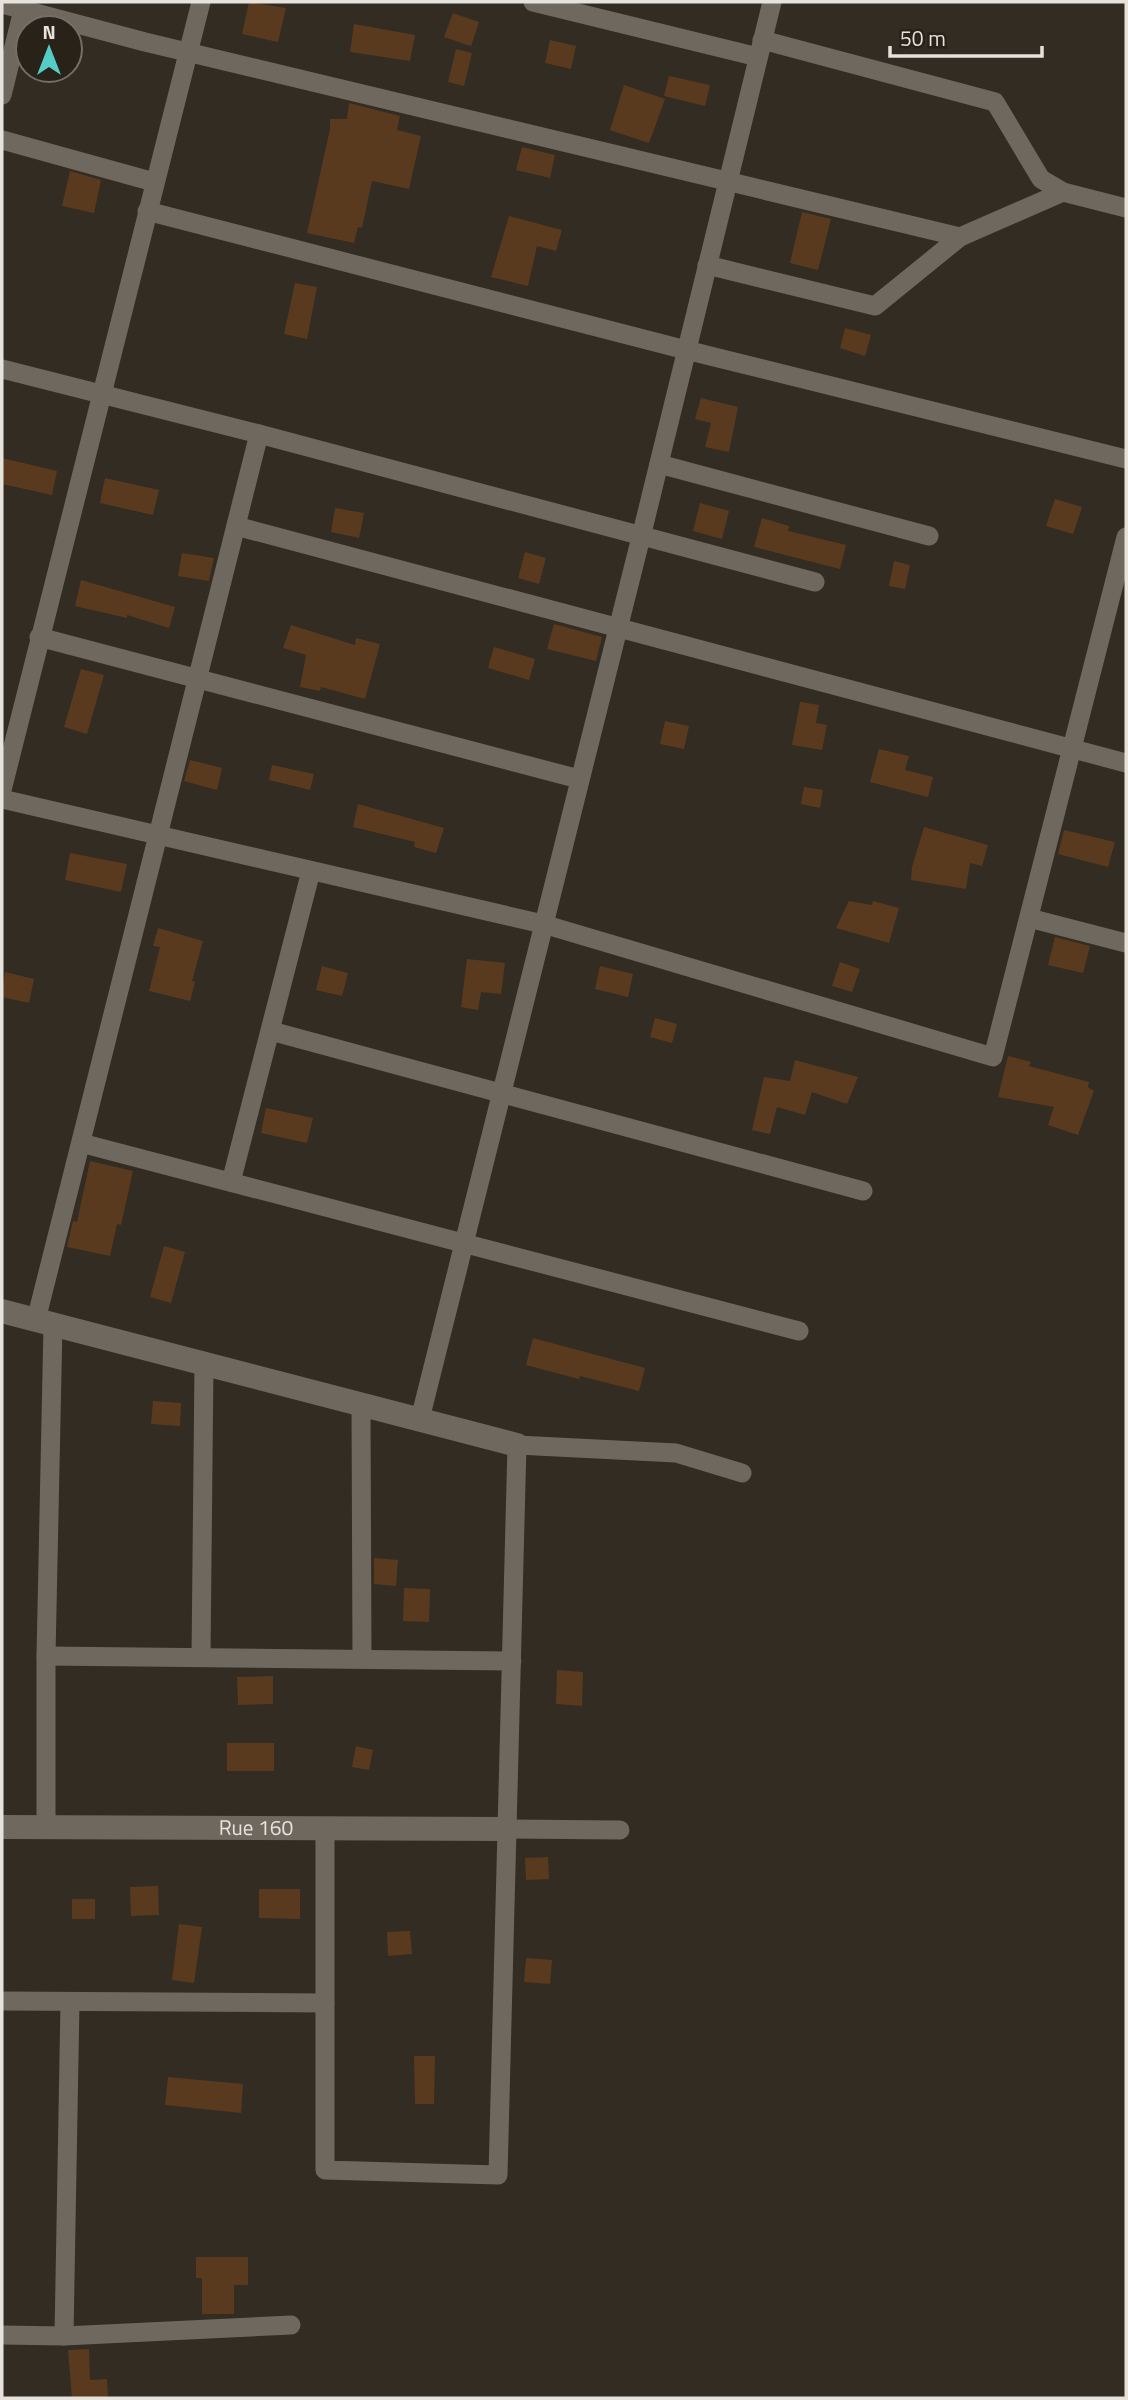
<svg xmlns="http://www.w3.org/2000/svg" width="1128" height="2400" viewBox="0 0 1128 2400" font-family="'Titillium Web',sans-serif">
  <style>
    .building { fill: #5a3a1e }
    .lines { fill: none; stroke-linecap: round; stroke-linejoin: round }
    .minor { stroke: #6f685e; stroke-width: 19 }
    .tertiary { stroke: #6f685e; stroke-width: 24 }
    .labels { text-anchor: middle; stroke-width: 5; stroke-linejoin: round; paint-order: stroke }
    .street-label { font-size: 21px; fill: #e6e2dc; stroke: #282219 }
  </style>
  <rect width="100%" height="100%" fill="#322c23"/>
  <g class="building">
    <polygon points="249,2 286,8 278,42 242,34"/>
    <polygon points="453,13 479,22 471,46 444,37"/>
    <polygon points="354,24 415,35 410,61 350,52"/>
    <polygon points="550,40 576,46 571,69 545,63"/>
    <polygon points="456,49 472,53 464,86 448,82"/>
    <polygon points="669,76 710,85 705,106 664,96"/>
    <polygon points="624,85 665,99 649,143 610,130"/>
    <polygon points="349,103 400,116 397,130 421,136 409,189 372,181 362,228 358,227 354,243 307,233 330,129 330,119 347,119"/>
    <polygon points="522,147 555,155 550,178 516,170"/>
    <polygon points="70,171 101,180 94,213 62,206"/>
    <polygon points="802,212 831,219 818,270 790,263"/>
    <polygon points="509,216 562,230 556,251 537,246 528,286 491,277"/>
    <polygon points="295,283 317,287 307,339 284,334"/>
    <polygon points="845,328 871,335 865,356 840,348"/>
    <polygon points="701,398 738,407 729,452 705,447 711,423 695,419"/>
    <polygon points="2,458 57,471 52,495 2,484"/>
    <polygon points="105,478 159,490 153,515 100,503"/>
    <polygon points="1055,499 1082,507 1073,534 1046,526"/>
    <polygon points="700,503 729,511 722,539 693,531"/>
    <polygon points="335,508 364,513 359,538 331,532"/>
    <polygon points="762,518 789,526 788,531 846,545 840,569 754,547"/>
    <polygon points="525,552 546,558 539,584 518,578"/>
    <polygon points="182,553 214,558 209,581 178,576"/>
    <polygon points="894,561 910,565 905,589 889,586"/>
    <polygon points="81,580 175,607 169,628 127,615 127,618 75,606"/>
    <polygon points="554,624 602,637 596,661 547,649"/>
    <polygon points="291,625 355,645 356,638 380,644 365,699 321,687 320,691 300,687 306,655 283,648"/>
    <polygon points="494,647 535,659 529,680 488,668"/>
    <polygon points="81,669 104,675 87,734 64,727"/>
    <polygon points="800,702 819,705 816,723 827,725 822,750 792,745"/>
    <polygon points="665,721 689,726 684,749 660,744"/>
    <polygon points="879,749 909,756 905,770 933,777 928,797 870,782"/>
    <polygon points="190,760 222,768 217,790 184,781"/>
    <polygon points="272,765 314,774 310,790 269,780"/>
    <polygon points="804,787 823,790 820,808 801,804"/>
    <polygon points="358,804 444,828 436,853 414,847 415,842 353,827"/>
    <polygon points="924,827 988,845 982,866 970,863 966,889 911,880 912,867"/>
    <polygon points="1064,830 1115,842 1108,867 1058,854"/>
    <polygon points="70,853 127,864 121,892 65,880"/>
    <polygon points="849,901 872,905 873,901 899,908 889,943 836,928"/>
    <polygon points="158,928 203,941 192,981 195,982 190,1001 149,991 160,947 153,946"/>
    <polygon points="1055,937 1090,946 1083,973 1048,965"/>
    <polygon points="467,959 505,963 501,994 481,992 478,1010 461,1007"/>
    <polygon points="840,962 860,969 852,992 832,986"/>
    <polygon points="322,966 348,973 342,996 316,990"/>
    <polygon points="600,966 633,974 628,997 595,989"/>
    <polygon points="5,972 34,979 29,1003 2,997"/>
    <polygon points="655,1018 677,1024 672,1043 650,1037"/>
    <polygon points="1008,1056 1031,1062 1029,1066 1089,1082 1088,1087 1094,1091 1078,1135 1048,1125 1054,1107 998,1097"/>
    <polygon points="795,1060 858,1077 847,1104 812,1092 805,1115 777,1107 770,1134 752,1130 764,1077 790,1081"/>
    <polygon points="266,1108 313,1118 307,1143 261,1133"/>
    <polygon points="90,1161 133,1171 121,1225 117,1224 110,1256 67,1247 73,1221 77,1222"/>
    <polygon points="164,1246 185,1252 171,1303 150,1297"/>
    <polygon points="533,1338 645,1368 639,1391 580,1376 579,1379 526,1365"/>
    <polygon points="153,1401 181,1403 180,1426 151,1424"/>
    <polygon points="374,1558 398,1560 396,1586 374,1584"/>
    <polygon points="404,1588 430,1589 429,1622 403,1621"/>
    <polygon points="557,1670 583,1672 582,1706 556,1704"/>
    <polygon points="273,1676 273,1704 238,1705 237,1677"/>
    <rect x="227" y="1743" width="47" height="28"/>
    <polygon points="356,1746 373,1750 369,1770 352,1767"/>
    <polygon points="548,1857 549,1879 526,1880 525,1858"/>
    <polygon points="158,1886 159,1915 131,1916 130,1887"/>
    <polygon points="259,1889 300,1889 300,1919 259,1918"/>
    <rect x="72" y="1899" width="23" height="20"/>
    <polygon points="179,1924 202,1927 194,1983 172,1980"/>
    <polygon points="410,1931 412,1954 388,1956 387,1932"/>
    <polygon points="526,1958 552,1960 550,1984 524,1982"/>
    <polygon points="414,2056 435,2056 434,2104 415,2104"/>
    <polygon points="168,2077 243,2084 241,2113 165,2105"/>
    <polygon points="196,2257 248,2257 248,2285 234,2285 234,2314 202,2314 202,2278 196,2278"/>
    <polygon points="89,2349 90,2380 107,2379 108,2398 72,2398 68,2350"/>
  </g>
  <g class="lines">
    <g class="minor">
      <polyline points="533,2 758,57"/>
      <polyline points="2,4 145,42 960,237"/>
      <polyline points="762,40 995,102 1041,179 1063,192 1126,208"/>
      <polyline points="2,95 25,2"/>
      <polyline points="2,140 154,182"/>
      <polyline points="147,211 686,350 1126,459"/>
      <polyline points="707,265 875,306 960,237 1063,192"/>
      <polyline points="2,369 259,434 815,582"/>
      <polyline points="659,464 929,536"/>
      <polyline points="236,526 1126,763"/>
      <polyline points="39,637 579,779"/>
      <polyline points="2,790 201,2"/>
      <polyline points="2,799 543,924 993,1057 1126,537"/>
      <polyline points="1029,918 1126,943"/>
      <polyline points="271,1031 863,1191"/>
      <polyline points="81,1143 799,1331"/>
      <polyline points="231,1182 311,871"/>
      <polyline points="36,1320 259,434"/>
      <polyline points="361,1404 362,1659"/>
      <polyline points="420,1419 641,537 772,2"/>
      <polyline points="46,1656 512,1661"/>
      <polyline points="201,1657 204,1364"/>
      <polyline points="46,1827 46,1656 53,1325"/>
      <polyline points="325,1827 325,2170 498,2175 517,1445 676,1453 742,1473"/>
      <polyline points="508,1829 620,1830"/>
      <polyline points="2,2001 325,2003"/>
      <polyline points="2,2335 64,2336 291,2325"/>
      <polyline points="64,2336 70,2002"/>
    </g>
    <g class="tertiary">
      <polyline points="2,1311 517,1445"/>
      <path id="s1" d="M2,1827L508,1829"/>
    </g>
  </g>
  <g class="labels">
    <g class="street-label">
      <text dy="7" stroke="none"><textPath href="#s1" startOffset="254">Rue 160</textPath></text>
    </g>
  </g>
  <rect width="1128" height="2400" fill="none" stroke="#e6e2dc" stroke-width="7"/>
  <g transform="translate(49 49)"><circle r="33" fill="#282219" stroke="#746f67" stroke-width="2"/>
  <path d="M0-5L12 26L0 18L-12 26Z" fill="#55cdc6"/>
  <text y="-10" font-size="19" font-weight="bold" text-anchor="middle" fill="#e6e2dc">N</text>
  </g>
  <path d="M890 46v10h152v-10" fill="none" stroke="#e6e2dc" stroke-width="3.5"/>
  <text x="900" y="46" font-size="21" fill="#e6e2dc" stroke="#282219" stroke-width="5" paint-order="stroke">50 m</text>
</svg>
